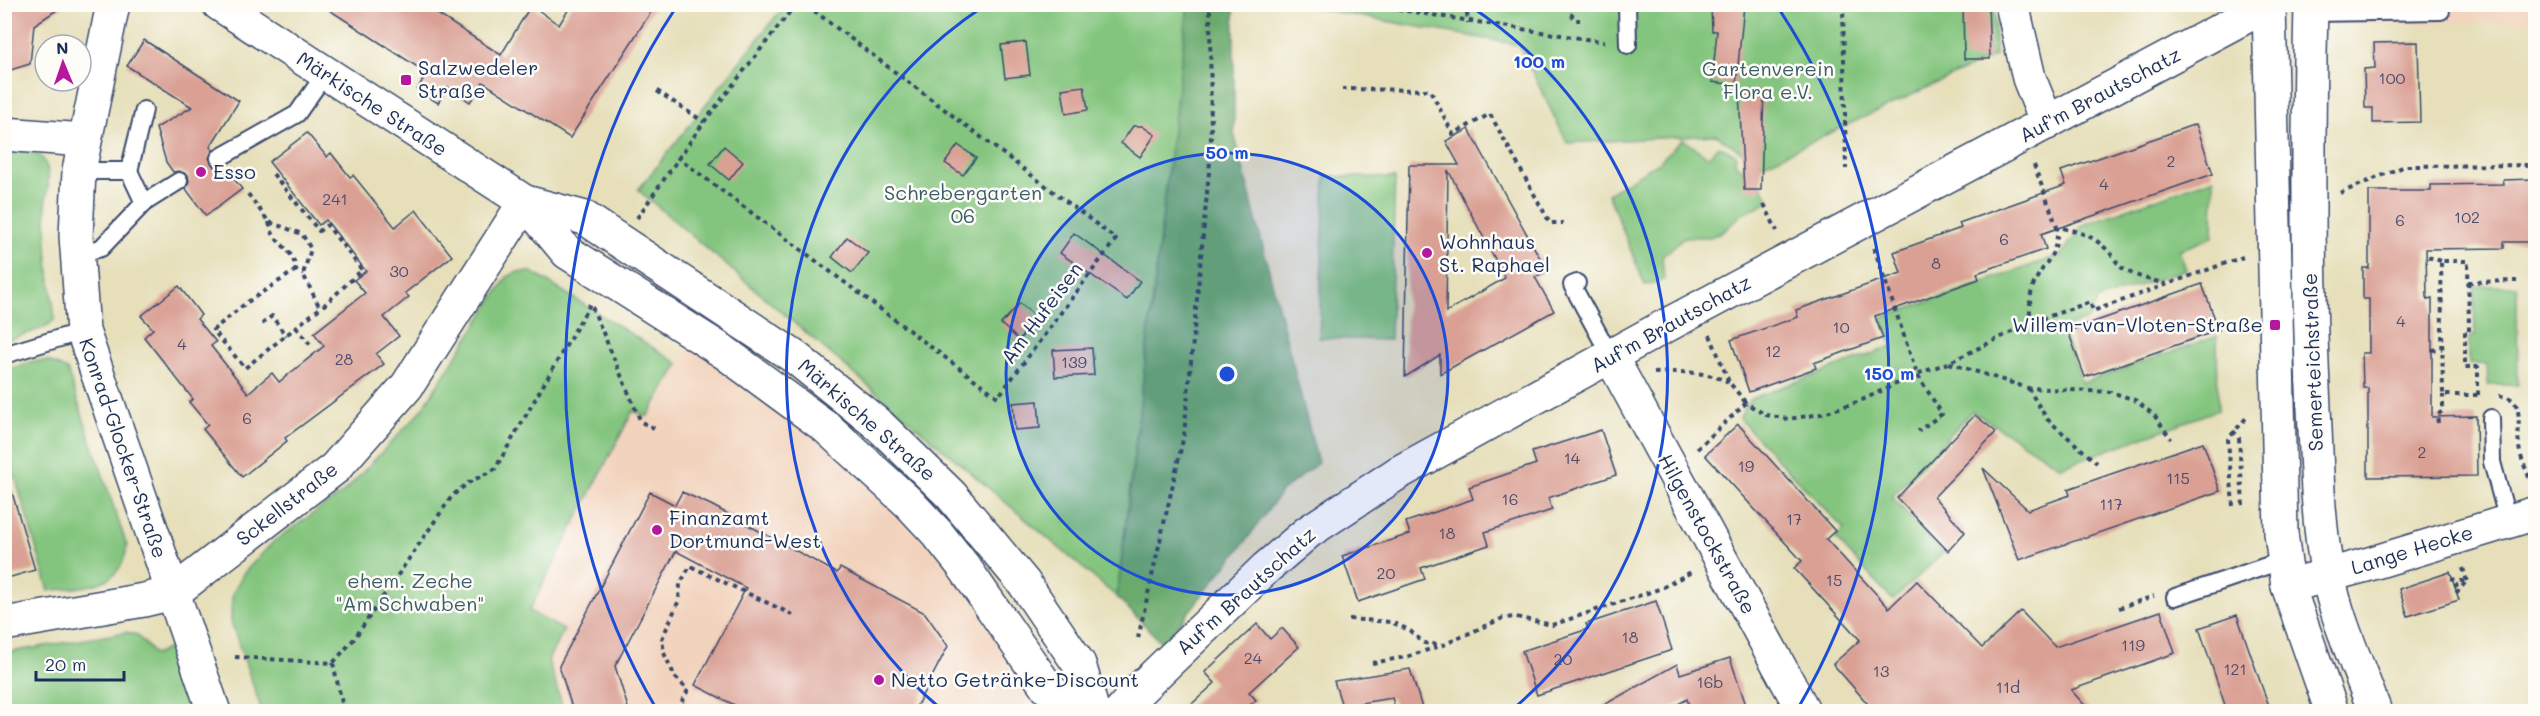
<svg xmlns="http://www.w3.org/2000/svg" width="2540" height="716" viewBox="0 0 2540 716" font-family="Mali,sans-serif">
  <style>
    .built { fill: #f2d4be }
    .green { fill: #83c57e; stroke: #4f7a6e; stroke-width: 1.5 }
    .forest { fill: #6aaa6d; stroke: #426c66; stroke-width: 1.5 }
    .building { fill: #daa094; fill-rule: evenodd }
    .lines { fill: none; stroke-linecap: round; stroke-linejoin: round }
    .lane-casing { stroke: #39496c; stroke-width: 20 }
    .street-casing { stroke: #39496c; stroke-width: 36 }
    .secondary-casing { stroke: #39496c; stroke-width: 36 }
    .path { stroke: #39496c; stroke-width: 4; stroke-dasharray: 4.5 4.5; stroke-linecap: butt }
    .lane { stroke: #fff; stroke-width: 16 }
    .street { stroke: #fff; stroke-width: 33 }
    .secondary { stroke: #fff; stroke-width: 33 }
    .ring { fill: none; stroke: #1d4ed8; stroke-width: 3 }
    .poi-dot { fill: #b5179e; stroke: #fdfcf7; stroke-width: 2 }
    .labels { text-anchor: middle; stroke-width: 5; stroke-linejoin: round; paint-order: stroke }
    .number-label { font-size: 16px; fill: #4b4b6c }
    .poi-label { font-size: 20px; fill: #1b2f5e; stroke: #fdfcf7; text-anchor: start }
    .park-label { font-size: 20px; fill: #3a5c68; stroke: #fdfcf7 }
    .street-label { font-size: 20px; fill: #1b2f5e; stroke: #fdfcf7 }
    .centre { fill: #1d4ed8; stroke: #fdfcf7; stroke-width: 3 }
    .ring-label { font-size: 18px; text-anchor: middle; font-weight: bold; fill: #1d4ed8; stroke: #fdfcf7; stroke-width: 5; stroke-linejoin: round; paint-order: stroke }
  </style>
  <rect width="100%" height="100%" fill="#fdfcf7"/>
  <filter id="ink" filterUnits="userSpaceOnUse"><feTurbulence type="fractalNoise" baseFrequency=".0167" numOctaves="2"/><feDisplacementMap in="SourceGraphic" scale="12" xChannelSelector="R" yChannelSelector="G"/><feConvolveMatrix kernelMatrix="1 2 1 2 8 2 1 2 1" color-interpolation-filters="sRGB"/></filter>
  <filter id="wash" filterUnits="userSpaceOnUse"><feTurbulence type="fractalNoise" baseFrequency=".008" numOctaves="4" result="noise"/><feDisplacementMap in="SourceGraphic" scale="24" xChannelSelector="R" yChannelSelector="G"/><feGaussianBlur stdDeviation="1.35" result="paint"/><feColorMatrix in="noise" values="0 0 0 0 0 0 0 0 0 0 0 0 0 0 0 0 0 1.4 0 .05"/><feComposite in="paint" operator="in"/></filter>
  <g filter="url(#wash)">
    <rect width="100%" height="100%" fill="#e6dfba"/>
    <g class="built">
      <polygon points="2333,5 2535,5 2535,22 2333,25"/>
      <polygon points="691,342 772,398 900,510 1061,711 564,711 548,660 528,612 633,410 647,417"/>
    </g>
    <g class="green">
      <polygon points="785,5 1188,5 1117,597 638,190"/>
      <polygon points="1297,5 1995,5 1995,56 1762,165 1716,135 1567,143 1519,45"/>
      <polygon points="1683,139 1708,157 1718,146 1736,154 1735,163 1762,186 1769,201 1741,215 1725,230 1710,237 1684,237 1662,257 1664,280 1645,285 1608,194 1659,162"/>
      <path d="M5,150C16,151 32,149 41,157C53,170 47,187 46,202C45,242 50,280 55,319L46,327L5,341Z"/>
      <polygon points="1325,176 1395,178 1390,340 1319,338"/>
      <polygon points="2214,178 2213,237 2179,250 2186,269 2098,300 2088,319 2062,330 2082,383 2217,336 2218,410 2061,467 1972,411 1892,497 1943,553 1893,600 1835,538 1844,529 1739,419 1750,399 1893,346 1881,318 2061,255 2083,225"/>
      <polygon points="517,272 532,272 679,364 647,417 633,411 529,611 564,630 548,660 564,711 262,711 231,622 232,595 243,574 274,541 344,492 421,411 507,277"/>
      <polygon points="2474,286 2517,286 2518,385 2488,385 2487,364 2469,364 2469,336 2475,335"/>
      <path d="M34,361H48L67,370L127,546C121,590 86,585 49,591L5,443V370Z"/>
      <polygon points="127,632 137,635 155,655 173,646 195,711 5,711 5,653"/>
    </g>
    <polygon class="forest" points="1188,5 1234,5 1234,133 1318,463 1281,492 1245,542 1163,644 1117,597"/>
    <g id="blocks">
      <g class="building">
        <polygon points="4,4 66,4 34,25 30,64 4,72"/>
        <polygon points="320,4 422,4 501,55 531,5 559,25 572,4 656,4 570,138 483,82 470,102 448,87 438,103 417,90 427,73"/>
        <polygon points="1963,4 1988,4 1990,59 1964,59"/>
        <polygon points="1744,6 1736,85 1712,82 1717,31 1712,31 1711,7"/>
        <polygon points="144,40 239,101 210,147 213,150 209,158 214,167 225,167 242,189 206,216 186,189 189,181 188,175 179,171 173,172 166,162 156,128 192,107 127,66"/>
        <polygon points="1026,42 1030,75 1005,78 1001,45"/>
        <polygon points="2418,42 2420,122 2373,123 2373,108 2365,108 2364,69 2375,68 2374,43"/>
        <polygon points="1084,86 1088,110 1066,114 1062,89"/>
        <polygon points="1764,91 1761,190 1744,190 1739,92"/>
        <polygon points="2196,124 2213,174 2041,234 2046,249 1977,273 1979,279 1875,316 1883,338 1814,363 1816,368 1749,392 1731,340 1798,317 1796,310 1901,273 1894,252 1961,228 1959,223 2066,185 2061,171"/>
        <polygon points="1133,126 1142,126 1155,135 1140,157 1121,143"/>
        <path d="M1469,129L1547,271L1535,277L1554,311L1440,374V355L1405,377L1409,165H1459L1446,141ZM1448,170L1505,278L1446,312Z"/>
        <polygon points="307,133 327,157 331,153 350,177 353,175 395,227 416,210 452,256 405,293 409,297 384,317 399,336 376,354 384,364 285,438 287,441 242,477 203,429 208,425 189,402 193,399 144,337 153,329 141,316 179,286 201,315 197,319 216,342 211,346 248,393 272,373 279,382 324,346 314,333 365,293 354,280 366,271 326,220 319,225 269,162"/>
        <polygon points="958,145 976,158 963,175 945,163"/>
        <polygon points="724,146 743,162 729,180 710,164"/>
        <polygon points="2535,179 2535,242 2504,242 2504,248 2426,249 2427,299 2432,298 2432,417 2476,416 2477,476 2368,477 2368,388 2363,388 2362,353 2369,353 2369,299 2363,299 2363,268 2369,268 2369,191 2431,191 2431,185 2504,184 2503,180"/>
        <polygon points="1074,233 1140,281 1127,300 1060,253"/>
        <polygon points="847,237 868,253 852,273 832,257"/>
        <polygon points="2202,284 2219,330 2085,377 2068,331"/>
        <polygon points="1020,303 1037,318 1019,340 1001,324"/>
        <polygon points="1092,348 1094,375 1055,377 1053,350"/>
        <polygon points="1038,401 1040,428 1015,430 1013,403"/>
        <polygon points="1975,415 1996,432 1934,497 1965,532 1948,551 1897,498"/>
        <polygon points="1738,424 1835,531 1826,539 1889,608 1917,581 1982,648 2021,611 2055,647 2161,611 2175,653 2071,690 2090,711 1874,711 1833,664 1860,640 1794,568 1802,561 1705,455"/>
        <polygon points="1601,430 1616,475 1548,498 1552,510 1485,532 1489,545 1421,568 1425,579 1358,602 1342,556 1410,534 1406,522 1473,499 1469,487 1536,464 1532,452"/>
        <polygon points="2203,442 2220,491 2019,560 1983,468 2028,510 2070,495 2068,489"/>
        <polygon points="11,489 35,570 4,579 4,490"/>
        <polygon points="650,492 675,505 682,492 711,505 837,573 840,568 925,613 948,646 914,711 746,711 695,685 746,588 676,551 615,666 629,711 573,711 559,666"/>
        <polygon points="2450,572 2459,600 2408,616 2399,589"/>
        <polygon points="1656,601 1672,650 1537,695 1522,651 1588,629 1586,624"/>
        <polygon points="2237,615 2262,687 2271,711 2227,711 2199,628"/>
        <polygon points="1257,624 1270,639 1282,628 1299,647 1249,692 1256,700 1243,711 1184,711 1215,683 1205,672"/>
        <polygon points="1730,658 1748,711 1691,711 1687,699 1666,711 1593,711 1677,664 1680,674"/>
        <polygon points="1410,669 1423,711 1396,711 1392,698 1342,706 1334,681"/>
      </g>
    </g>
  </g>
  <g filter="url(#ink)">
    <use href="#blocks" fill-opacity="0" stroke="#39496c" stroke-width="1.5"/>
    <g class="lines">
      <defs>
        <g id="lane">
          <polyline points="1627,4 1628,45"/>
          <polyline points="2311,13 2441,11"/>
          <polyline points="219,158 297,114 325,74"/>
          <polyline points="129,171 144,110"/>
          <polyline points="144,203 179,181"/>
          <polyline points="77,254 101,248 144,203 129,171 79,171"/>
          <polyline points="1577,283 1572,285 1611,357"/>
          <polyline points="4,355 83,331"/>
          <polyline points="2491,418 2492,462 2508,521"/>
          <polyline points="2175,597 2284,560"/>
        </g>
        <g id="street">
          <polyline points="113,4 79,171 76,236 83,331 214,712"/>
          <polyline points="2012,4 2029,78 2047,123"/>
          <polyline points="4,134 84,140"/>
          <polyline points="1611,357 1804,712"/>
          <polyline points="2288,586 2366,565 2536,513"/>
          <polyline points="4,624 144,600 173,593 335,468 407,386 525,202"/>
          <polyline points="1120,712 1137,692 1266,568 1308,532 1398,473 1656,331 2269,4"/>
        </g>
        <g id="secondary">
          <polyline points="219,4 525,202 567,252 724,352 826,427 908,502 937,533 964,567 1047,687 1073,712"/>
          <polyline points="2269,4 2281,533 2288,586 2332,712"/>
          <path d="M2311,4C2308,139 2307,273 2314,408C2317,463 2317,520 2328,575C2337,622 2359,667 2375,712"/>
          <polyline points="525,202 585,218 796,358 880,426 951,495 1024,583 1079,664 1093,712"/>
        </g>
      </defs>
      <use href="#lane" class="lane-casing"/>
      <use href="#street" class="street-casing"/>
      <use href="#secondary" class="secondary-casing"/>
      <g class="path">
        <polyline points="1362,4 1605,42"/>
        <polyline points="1466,4 1468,23"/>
        <polyline points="1573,4 1572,16 1576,20 1580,20"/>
        <polyline points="1843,4 1846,169"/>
        <polyline points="1342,89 1430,90 1453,134 1490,114 1550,223 1563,223"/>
        <polyline points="657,91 704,122"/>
        <polyline points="677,157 998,397 1116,239 805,4"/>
        <path d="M2034,165L2057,227C2077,231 2093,235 2107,250C2113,255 2116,263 2122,268C2135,277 2152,280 2166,284"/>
        <polyline points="273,174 319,231 327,225 362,270 321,308"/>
        <polyline points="2340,193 2405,166 2536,165"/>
        <polyline points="248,194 269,222 302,234 311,249 303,274 320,308 245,368 213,330 246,303 296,270"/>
        <polyline points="1764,204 1777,231"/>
        <polyline points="637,218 704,122 796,4"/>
        <path d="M269,222C273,246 293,245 296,270L303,274"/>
        <polyline points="1874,248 1917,374 1942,414 1918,431"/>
        <polyline points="2428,257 2441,261"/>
        <polyline points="2468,282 2517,281"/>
        <polyline points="592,307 641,422 656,429"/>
        <path d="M2030,323C2030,311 2029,298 2033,286C2043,262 2059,256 2057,227"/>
        <polyline points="262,324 272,316 286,336"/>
        <polyline points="296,327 313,348"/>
        <polyline points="1710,335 1729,382 1746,403"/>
        <polyline points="2432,350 2442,349"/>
        <polyline points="1949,363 2028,388 2111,392 2135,400 2154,415 2171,439"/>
        <path d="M1654,373C1681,371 1704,371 1729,382"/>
        <polyline points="2028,388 2047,419 2097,463"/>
        <polyline points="2478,395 2478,367 2465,367 2465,331 2469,331 2468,261 2441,261 2443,395 2482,395"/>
        <path d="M2499,396C2527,396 2516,427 2519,446C2520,458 2527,471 2531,482"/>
        <polyline points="2438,423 2437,416 2443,410 2443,395"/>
        <polyline points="2233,431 2239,438 2243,506"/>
        <polyline points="1697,449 1746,403 1766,415 1788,419 1821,414 1860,401 1917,374 1948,363 2030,323 2090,302 2093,311 2243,257"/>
        <polyline points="2233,506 2228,439 2246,418"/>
        <polyline points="2463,568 2467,582"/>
        <polyline points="2451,579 2467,582"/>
        <polyline points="2454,586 2463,583"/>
        <polyline points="2456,593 2466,582"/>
        <polyline points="2119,608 2154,596"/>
        <polyline points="1349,619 1391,622 1409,630 1424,643 1439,645"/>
        <polyline points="1138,638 1184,435 1211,151 1210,4"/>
        <polyline points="235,657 333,663 354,639 452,496 468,483 495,469 590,304"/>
        <polyline points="333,663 344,712"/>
        <polyline points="1372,663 1406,657 1443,645 1503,618 1516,617 1552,625 1662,588 1693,571"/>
        <polyline points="695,712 681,703 688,690 675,677 664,653 662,639 679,600 680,584 690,566 793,615"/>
      </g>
      <use href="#lane" class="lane"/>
      <use href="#street" class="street"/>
      <use href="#secondary" class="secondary"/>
    </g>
  </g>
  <circle cx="1227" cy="374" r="221" fill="#1d4ed8" fill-opacity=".12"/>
  <g class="ring">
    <circle cx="1227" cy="374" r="221"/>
    <path d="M941 709A441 441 0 0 1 984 6M1470 6A441 441 0 0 1 1513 709"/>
    <path d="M657 710A662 662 0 0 1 675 9M1779 9A662 662 0 0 1 1797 710"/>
  </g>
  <g class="poi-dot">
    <rect x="400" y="74" width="12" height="12" rx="3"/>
    <circle cx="201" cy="172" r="6"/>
    <circle cx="1427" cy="253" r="6"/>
    <rect x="2269" y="319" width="12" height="12" rx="3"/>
    <circle cx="657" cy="530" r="6"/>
    <circle cx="879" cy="680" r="6"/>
  </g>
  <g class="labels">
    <g class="number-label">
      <text x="2392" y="84">100</text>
      <text x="2171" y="167">2</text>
      <text x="2104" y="190">4</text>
      <text x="335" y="205">241</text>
      <text x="2467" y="223">102</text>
      <text x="2400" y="226">6</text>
      <text x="2004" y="245">6</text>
      <text x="1936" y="269">8</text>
      <text x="399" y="277">30</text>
      <text x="2401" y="327">4</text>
      <text x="1841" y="333">10</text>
      <text x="182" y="350">4</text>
      <text x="1773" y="357">12</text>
      <text x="344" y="365">28</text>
      <text x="1074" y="368">139</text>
      <text x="247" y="424">6</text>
      <text x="2422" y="458">2</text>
      <text x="1572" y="464">14</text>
      <text x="1746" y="472">19</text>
      <text x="2178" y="484">115</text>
      <text x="1510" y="505">16</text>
      <text x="2111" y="510">117</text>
      <text x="1794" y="525">17</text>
      <text x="1447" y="539">18</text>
      <text x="1386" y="579">20</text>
      <text x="1834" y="586">15</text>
      <text x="1630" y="643">18</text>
      <text x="2133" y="651">119</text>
      <text x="1253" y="664">24</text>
      <text x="1563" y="665">20</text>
      <text x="2235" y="675">121</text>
      <text x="1881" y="677">13</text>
      <text x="1710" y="688">16b</text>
      <text x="2008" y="693">11d</text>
    </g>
    <g class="poi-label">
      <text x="418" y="75">Salzwedeler<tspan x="418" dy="23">Straße</tspan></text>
      <text x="213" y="179">Esso</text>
      <text x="1439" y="249">Wohnhaus<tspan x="1439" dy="23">St. Raphael</tspan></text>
      <text x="2263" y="332" text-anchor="end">Willem-van-Vloten-Straße</text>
      <text x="669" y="525">Finanzamt<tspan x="669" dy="23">Dortmund-West</tspan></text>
      <text x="891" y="687">Netto Getränke-Discount</text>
    </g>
    <g class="park-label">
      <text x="1768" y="76">Gartenverein<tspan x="1768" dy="23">Flora e.V.</tspan></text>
      <text x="963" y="200">Schrebergarten<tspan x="963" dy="23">06</tspan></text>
      <text x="410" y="588">ehem. Zeche<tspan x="410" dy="23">"Am Schwaben"</tspan></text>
    </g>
    <g class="street-label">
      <text transform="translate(2100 95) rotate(-28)" y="7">Auf'm Brautschatz</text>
      <text transform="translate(372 104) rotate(33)" y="7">Märkische Straße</text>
      <text transform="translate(1042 313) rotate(-53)" y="7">Am Hufeisen</text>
      <text transform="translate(1671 324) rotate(-29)" y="7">Auf'm Brautschatz</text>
      <text transform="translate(2313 362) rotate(-92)" y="7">Semerteichstraße</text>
      <text transform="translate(867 420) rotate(41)" y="7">Märkische Straße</text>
      <text transform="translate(123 448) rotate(71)" y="7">Konrad-Glocker-Straße</text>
      <text transform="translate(287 504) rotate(-38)" y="7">Sckellstraße</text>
      <text transform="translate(1707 534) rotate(61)" y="7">Hilgenstockstraße</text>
      <text transform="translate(2412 550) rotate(-17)" y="7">Lange Hecke</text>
      <text transform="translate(1246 591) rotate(-42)" y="7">Auf'm Brautschatz</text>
    </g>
  </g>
  <circle cx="1227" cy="374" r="9" class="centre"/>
  <g class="ring-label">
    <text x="1539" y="68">100 m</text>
    <text x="1227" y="159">50 m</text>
    <text x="1889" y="380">150 m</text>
  </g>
  <rect width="2540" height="716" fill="none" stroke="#fdfcf7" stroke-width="24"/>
  <g transform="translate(63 63) rotate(358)"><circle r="28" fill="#fdfcf7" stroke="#a3aaba" stroke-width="1.5"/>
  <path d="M0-4.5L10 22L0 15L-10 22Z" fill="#b5179e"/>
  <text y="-9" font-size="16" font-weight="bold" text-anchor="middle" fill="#1b2f5e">N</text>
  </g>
  <path d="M36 671v9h88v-9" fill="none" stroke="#1b2f5e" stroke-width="3"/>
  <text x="45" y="671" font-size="18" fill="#1b2f5e" stroke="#fdfcf7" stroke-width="4.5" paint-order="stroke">20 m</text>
</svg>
